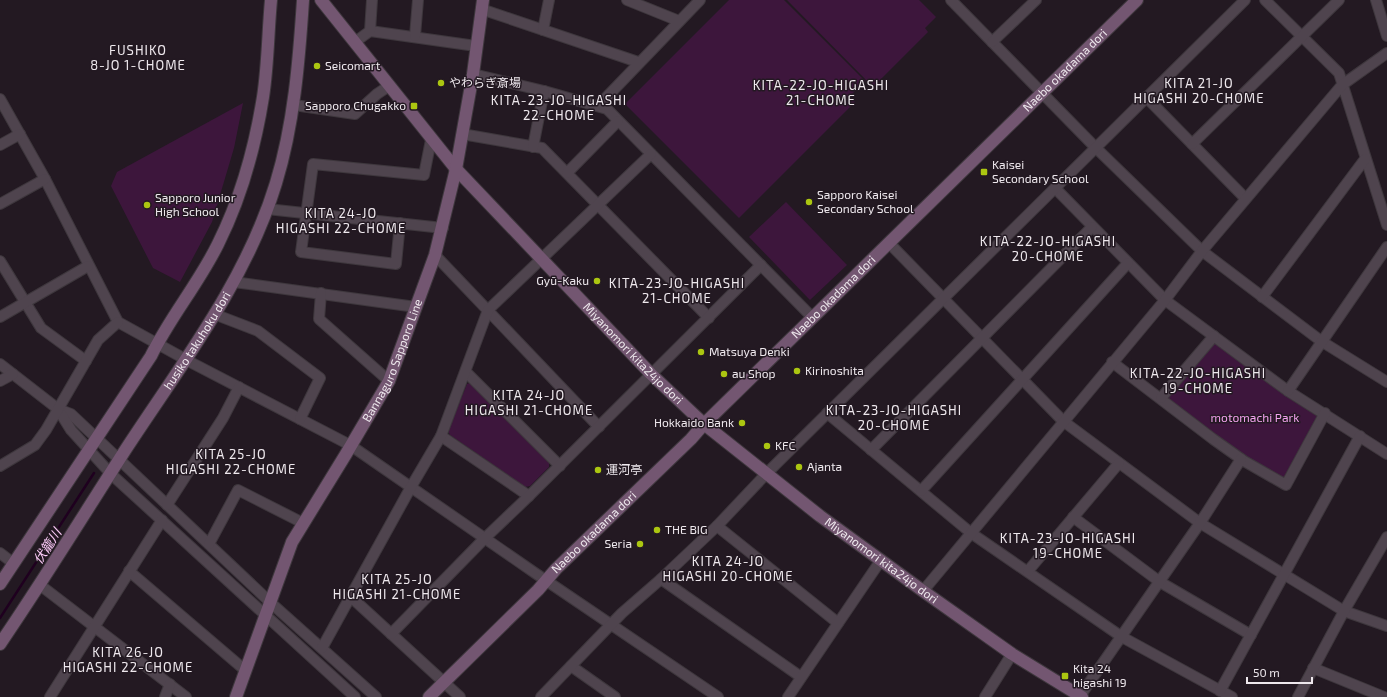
<svg xmlns="http://www.w3.org/2000/svg" width="1387" height="697" viewBox="0 0 1387 697" font-family="'Exo 2','Noto Sans JP',sans-serif">
  <style>
    .green { fill: #3d163c }
    .lines { fill: none; stroke-linecap: round; stroke-linejoin: round }
    .stream { stroke: #1f001f; stroke-width: 2.5 }
    .street-casing { stroke: #3e373d; stroke-width: 12 }
    .secondary-casing { stroke: #3e373d; stroke-width: 14 }
    .street { stroke: #4f444e; stroke-width: 10 }
    .secondary { stroke: #735671; stroke-width: 12 }
    .poi-dot { fill: #acc611; stroke: #231922; stroke-width: 1.5 }
    .labels { text-anchor: middle; stroke-width: 3; stroke-linejoin: round; paint-order: stroke }
    .poi-label { font-size: 12px; fill: #eee8ed; stroke: #231922; text-anchor: start }
    .street-label { font-size: 12px; fill: #eee8ed; stroke: #231922 }
    .park-label { font-size: 12px; fill: #f4a2ef; stroke: #231922 }
    .neighbourhood-label { font-size: 13px; letter-spacing: 1px; fill: #eee8ed; stroke: #231922 }
    .water-label { font-size: 13px; font-style: italic; fill: #feccfa; stroke: #231922 }
  </style>
  <rect width="100%" height="100%" fill="#231922"/>
  <g class="green">
    <polygon points="729,0 784,0 865,81 850,96 855,102 739,218 625,104"/>
    <polygon points="787,0 919,0 936,17 925,28 928,32 873,87"/>
    <polygon points="243,103 234,148 212,222 180,282 153,268 111,186 117,172"/>
    <polygon points="786,202 847,265 810,300 749,237"/>
    <polygon points="1214,343 1217,343 1318,414 1318,418 1285,478 1282,478 1246,457 1169,400 1169,397"/>
    <polygon points="472,382 549,462 549,467 530,486 525,487 450,435 448,431 467,384"/>
  </g>
  <g class="lines">
    <polyline class="stream" points="0,618 94,473"/>
    <defs>
      <g id="street">
        <polyline points="627,0 679,21"/>
        <polyline points="951,0 1095,147 1202,251 1321,341 1387,382"/>
        <polyline points="1265,0 1339,73 1387,225"/>
        <polyline points="1376,0 1387,36"/>
        <polyline points="481,9 638,62"/>
        <polyline points="543,30 549,0"/>
        <polyline points="370,31 476,46"/>
        <polyline points="415,36 418,0"/>
        <polyline points="355,42 370,31 372,0"/>
        <polyline points="992,42 1036,0"/>
        <polyline points="473,74 544,91 607,109 813,318"/>
        <polyline points="1146,97 1245,198"/>
        <polyline points="0,99 45,179 118,322 194,364 350,445 535,573 718,697"/>
        <polyline points="294,105 355,114 377,94 389,86"/>
        <polyline points="598,106 700,0"/>
        <polyline points="462,134 542,148 709,318"/>
        <polyline points="1192,144 1339,0"/>
        <polyline points="0,145 20,134"/>
        <polyline points="533,147 544,91"/>
        <polyline points="567,173 618,121"/>
        <polyline points="1055,188 1165,300 1288,391 1387,454"/>
        <polyline points="0,204 45,179"/>
        <polyline points="267,209 443,228"/>
        <polyline points="400,223 396,264 301,252 313,164 424,175 431,140"/>
        <polyline points="889,243 1063,421 1200,523 1344,611 1387,626"/>
        <polyline points="435,255 599,427"/>
        <polyline points="0,261 41,328 86,361"/>
        <polyline points="234,282 416,307"/>
        <polyline points="321,293 319,319 389,381"/>
        <polyline points="1262,297 1365,159"/>
        <polyline points="214,314 258,331 320,378 300,419"/>
        <polyline points="0,317 88,266"/>
        <polyline points="1112,362 1213,439 1244,461 1286,485 1325,413"/>
        <polyline points="0,364 58,409 71,414 271,603 376,697"/>
        <polyline points="466,372 560,466"/>
        <polyline points="0,381 13,374"/>
        <polyline points="1288,391 1387,247"/>
        <polyline points="1161,398 1214,336"/>
        <polyline points="58,409 71,430 111,474 355,697"/>
        <polyline points="827,413 971,533 1122,637 1232,697"/>
        <polyline points="441,436 529,496"/>
        <polyline points="871,450 1092,227"/>
        <polyline points="0,466 35,445 46,430 98,340 118,322"/>
        <polyline points="921,491 1128,263"/>
        <polyline points="167,505 223,418 239,387"/>
        <polyline points="1073,517 1160,582 1251,635"/>
        <polyline points="717,526 838,623"/>
        <polyline points="209,544 238,490 303,523"/>
        <polyline points="0,553 13,563"/>
        <polyline points="129,571 246,671"/>
        <polyline points="1028,571 1119,463"/>
        <polyline points="661,579 801,677"/>
        <polyline points="40,585 186,697"/>
        <polyline points="923,591 1165,300 1202,251 1342,85 1387,53"/>
        <polyline points="351,597 460,697"/>
        <polyline points="391,634 485,538 529,496 761,265"/>
        <polyline points="322,648 411,487 441,436 488,310 651,154"/>
        <polyline points="571,666 615,697"/>
        <polyline points="1313,668 1384,697"/>
        <polyline points="1220,691 1360,436"/>
        <polyline points="1080,696 1200,523 1241,459"/>
        <polyline points="50,697 162,520"/>
        <polyline points="165,697 170,684"/>
        <polyline points="541,697 622,613 661,579 717,526 767,473 1245,0"/>
        <polyline points="788,697 881,560"/>
        <polyline points="985,697 1012,654"/>
        <polyline points="1298,697 1344,611 1387,537"/>
      </g>
      <g id="secondary">
        <path id="s1" d="M321,0L456,169L651,374L704,424L820,516L923,591L1012,654L1082,697"/>
        <path d="M0,584L151,356C170,317 199,283 218,244C241,198 255,147 263,97C268,65 268,32 271,0"/>
        <path id="s2" d="M0,644C43,581 83,516 124,452C180,366 246,282 276,183C294,124 299,61 303,0"/>
        <path id="s3" d="M236,697L292,542L346,454L389,381L435,255L456,169L473,74L483,0"/>
        <path id="s4" d="M429,697L538,590L556,569L691,439L704,424L1137,0"/>
      </g>
    </defs>
    <use href="#street" class="street-casing"/>
    <use href="#secondary" class="secondary-casing"/>
    <use href="#street" class="street"/>
    <use href="#secondary" class="secondary"/>
  </g>
  <g class="poi-dot">
    <circle cx="317" cy="66" r="4"/>
    <circle cx="441" cy="83" r="4"/>
    <rect x="410" y="102" width="8" height="8" rx="2"/>
    <rect x="980" y="168" width="8" height="8" rx="2"/>
    <circle cx="809" cy="202" r="4"/>
    <circle cx="147" cy="205" r="4"/>
    <circle cx="597" cy="281" r="4"/>
    <circle cx="701" cy="352" r="4"/>
    <circle cx="797" cy="371" r="4"/>
    <circle cx="724" cy="374" r="4"/>
    <circle cx="742" cy="423" r="4"/>
    <circle cx="767" cy="446" r="4"/>
    <circle cx="799" cy="467" r="4"/>
    <circle cx="598" cy="470" r="4"/>
    <circle cx="657" cy="530" r="4"/>
    <circle cx="640" cy="544" r="4"/>
    <rect x="1061" y="672" width="8" height="8" rx="2"/>
  </g>
  <g class="labels">
    <g class="poi-label">
      <text x="325" y="70">Seicomart</text>
      <text x="449" y="87">やわらぎ斎場</text>
      <text x="406" y="110" text-anchor="end">Sapporo Chugakko</text>
      <text x="992" y="169">Kaisei<tspan x="992" dy="14">Secondary School</tspan></text>
      <text x="817" y="199">Sapporo Kaisei<tspan x="817" dy="14">Secondary School</tspan></text>
      <text x="155" y="202">Sapporo Junior<tspan x="155" dy="14">High School</tspan></text>
      <text x="589" y="285" text-anchor="end">Gyū-Kaku</text>
      <text x="709" y="356">Matsuya Denki</text>
      <text x="805" y="375">Kirinoshita</text>
      <text x="732" y="378">au Shop</text>
      <text x="734" y="427" text-anchor="end">Hokkaido Bank</text>
      <text x="775" y="450">KFC</text>
      <text x="807" y="471">Ajanta</text>
      <text x="606" y="474">運河亭</text>
      <text x="665" y="534">THE BIG</text>
      <text x="632" y="548" text-anchor="end">Seria</text>
      <text x="1073" y="673">Kita 24<tspan x="1073" dy="14">higashi 19</tspan></text>
    </g>
    <g class="street-label">
      <text dy="4" stroke="none"><textPath href="#s4" startOffset="893">Naebo okadama dori</textPath></text>
      <text dy="4" stroke="none"><textPath href="#s4" startOffset="569">Naebo okadama dori</textPath></text>
      <text dy="4" stroke="none"><textPath href="#s2" startOffset="362">husiko takuhoku dori</textPath></text>
      <text dy="4" stroke="none"><textPath href="#s1" startOffset="472">Miyanomori kita24jo dori</textPath></text>
      <text dy="4" stroke="none"><textPath href="#s3" startOffset="373">Bannaguro Sapporo Line</textPath></text>
      <text dy="4" stroke="none"><textPath href="#s4" startOffset="233">Naebo okadama dori</textPath></text>
      <text dy="4" stroke="none"><textPath href="#s1" startOffset="796">Miyanomori kita24jo dori</textPath></text>
    </g>
    <g class="park-label">
      <text x="1255" y="422">motomachi Park</text>
    </g>
    <g class="neighbourhood-label">
      <text x="138" y="55">FUSHIKO<tspan x="138" dy="15">8-JO 1-CHOME</tspan></text>
      <text x="1199" y="88">KITA 21-JO<tspan x="1199" dy="15">HIGASHI 20-CHOME</tspan></text>
      <text x="821" y="90">KITA-22-JO-HIGASHI<tspan x="821" dy="15">21-CHOME</tspan></text>
      <text x="559" y="105">KITA-23-JO-HIGASHI<tspan x="559" dy="15">22-CHOME</tspan></text>
      <text x="341" y="218">KITA 24-JO<tspan x="341" dy="15">HIGASHI 22-CHOME</tspan></text>
      <text x="1048" y="246">KITA-22-JO-HIGASHI<tspan x="1048" dy="15">20-CHOME</tspan></text>
      <text x="677" y="288">KITA-23-JO-HIGASHI<tspan x="677" dy="15">21-CHOME</tspan></text>
      <text x="1198" y="378">KITA-22-JO-HIGASHI<tspan x="1198" dy="15">19-CHOME</tspan></text>
      <text x="529" y="400">KITA 24-JO<tspan x="529" dy="15">HIGASHI 21-CHOME</tspan></text>
      <text x="894" y="415">KITA-23-JO-HIGASHI<tspan x="894" dy="15">20-CHOME</tspan></text>
      <text x="231" y="459">KITA 25-JO<tspan x="231" dy="15">HIGASHI 22-CHOME</tspan></text>
      <text x="1068" y="543">KITA-23-JO-HIGASHI<tspan x="1068" dy="15">19-CHOME</tspan></text>
      <text x="728" y="566">KITA 24-JO<tspan x="728" dy="15">HIGASHI 20-CHOME</tspan></text>
      <text x="397" y="584">KITA 25-JO<tspan x="397" dy="15">HIGASHI 21-CHOME</tspan></text>
      <text x="128" y="657">KITA 26-JO<tspan x="128" dy="15">HIGASHI 22-CHOME</tspan></text>
    </g>
    <g class="water-label">
      <text transform="translate(47 546) rotate(-57)" y="5">伏籠川</text>
    </g>
  </g>
  <path d="M1247 677v6h65v-6" fill="none" stroke="#eee8ed" stroke-width="2"/>
  <text x="1253" y="677" font-size="12" fill="#eee8ed" stroke="#231922" stroke-width="3" paint-order="stroke">50 m</text>
</svg>
